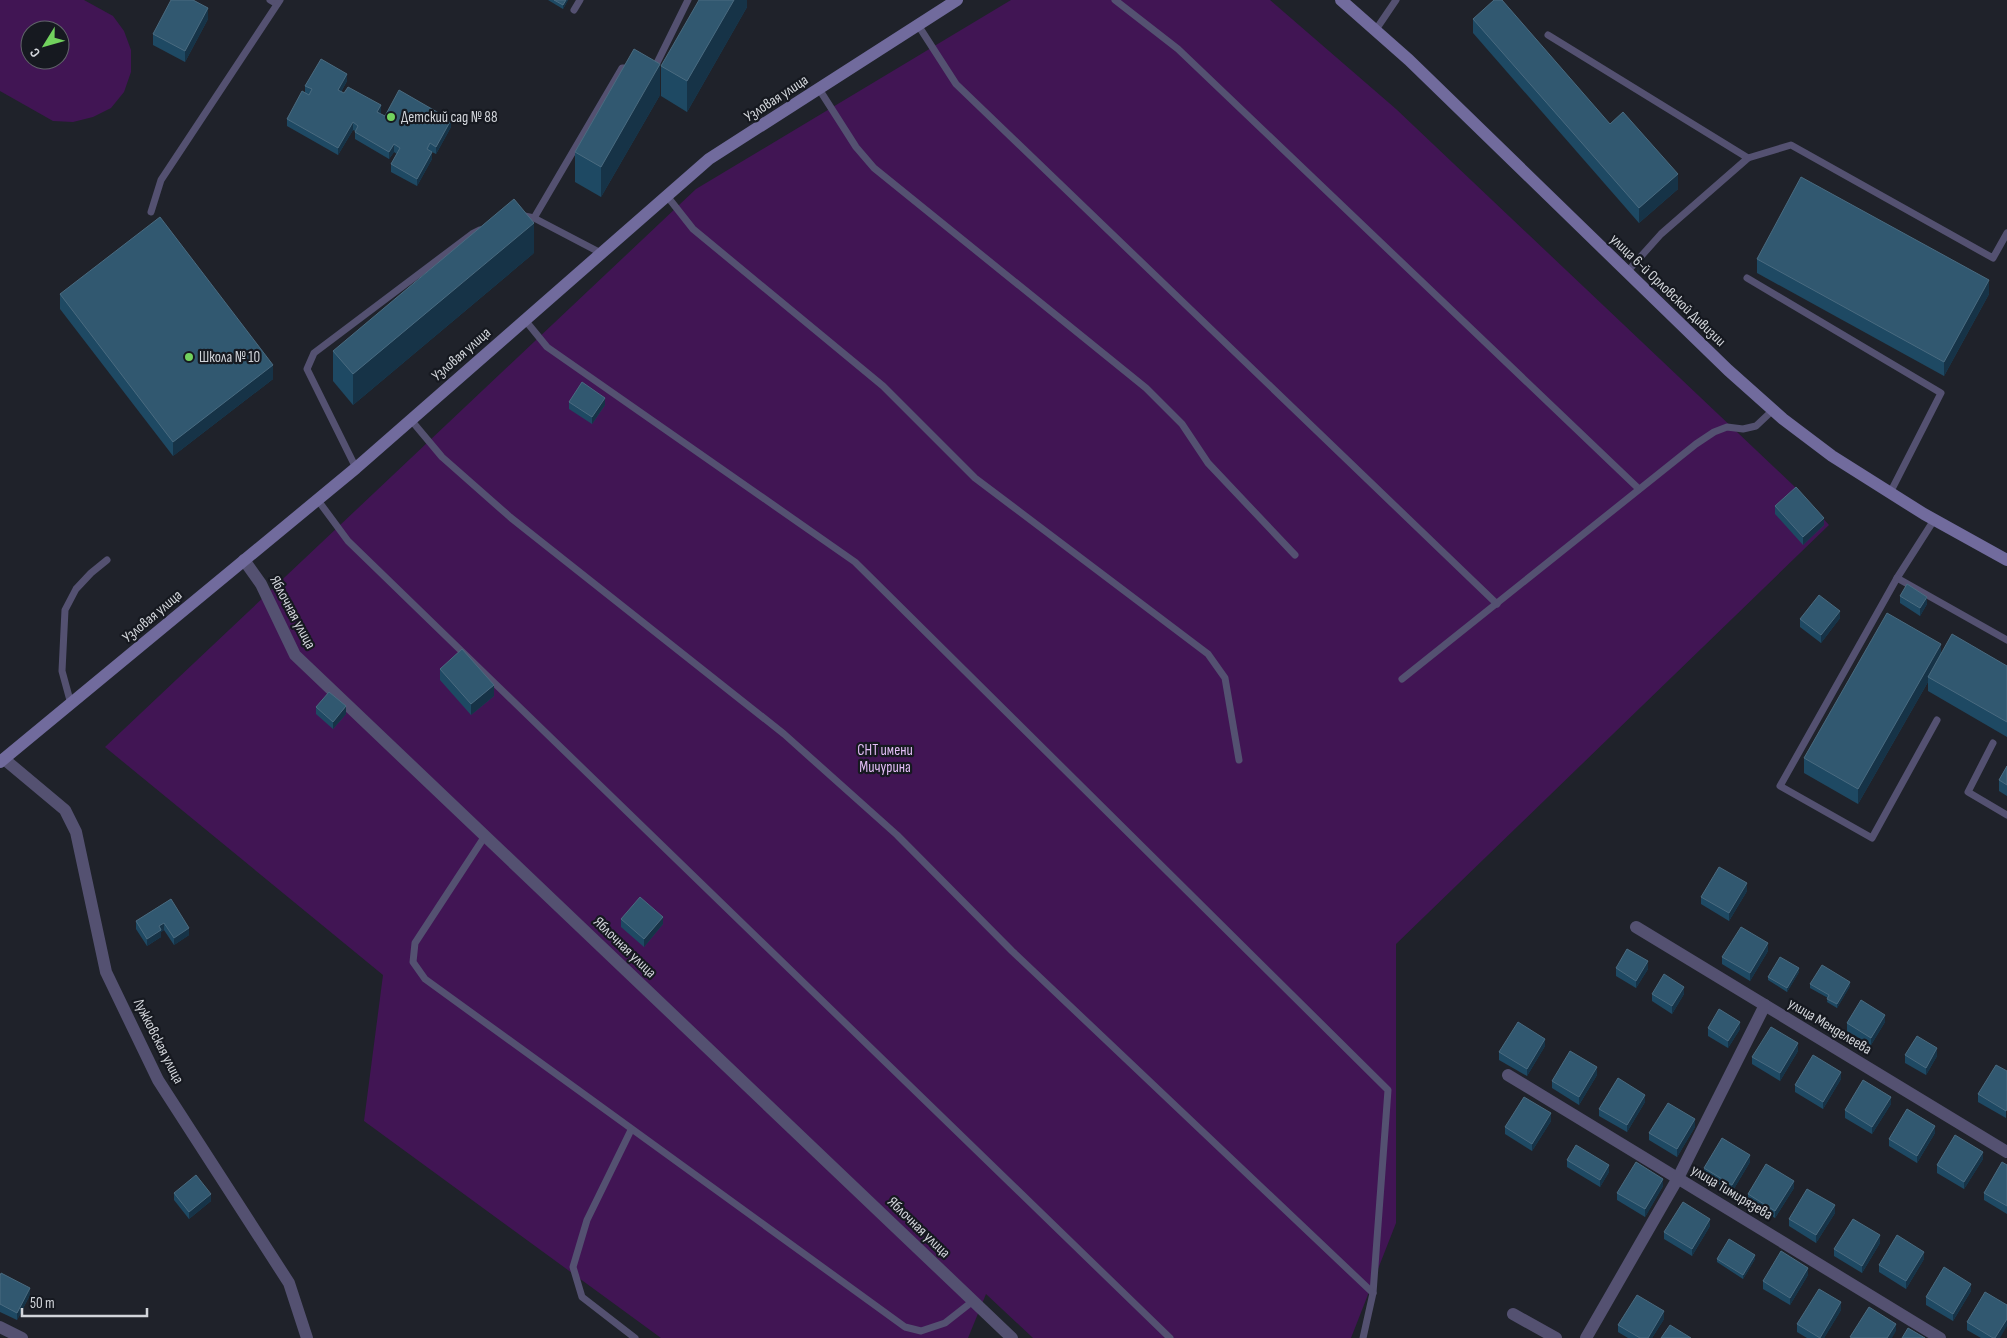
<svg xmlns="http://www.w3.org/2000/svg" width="2007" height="1338" viewBox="0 0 2007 1338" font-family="'Sofia Sans Condensed',sans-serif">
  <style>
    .garden { fill: #411554; fill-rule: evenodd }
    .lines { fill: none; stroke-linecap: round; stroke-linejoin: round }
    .lane { stroke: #545171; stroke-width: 7 }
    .street { stroke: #545171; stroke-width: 12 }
    .secondary { stroke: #716b9d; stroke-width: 12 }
    .wall { fill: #1e4963 }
    .shaded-wall { fill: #163347 }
    .building { fill: #315870; stroke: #4a6b80 }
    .poi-dot { fill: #72d25e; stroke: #161920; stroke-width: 2 }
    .labels { text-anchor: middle; stroke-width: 4.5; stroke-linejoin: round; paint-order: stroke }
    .street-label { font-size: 15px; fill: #d2d5da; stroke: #161920 }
    .poi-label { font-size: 15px; fill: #d2d5da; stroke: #161920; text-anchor: start }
    .park-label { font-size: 15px; fill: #e2bdf5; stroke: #161920 }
  </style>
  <rect width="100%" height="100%" fill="#1f222a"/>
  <g class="garden">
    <path d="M0,0H84L113,16L124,31L131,50V72L124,92L111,108L93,117L73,122L53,121L0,91ZM30,30H60V60H30Z"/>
    <polygon points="1011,0 1270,0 1396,109 1794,486 1829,525 1396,944 1396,1223 1351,1338 1033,1338 986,1294 968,1338 661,1338 364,1121 383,975 105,747 696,189"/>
  </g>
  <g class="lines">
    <g class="lane">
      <polyline points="270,0 277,4"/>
      <polyline points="1115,0 1178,49 1639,489"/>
      <polyline points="574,10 580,0"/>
      <polyline points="918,25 956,84 1497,604"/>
      <polyline points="1375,31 1396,0"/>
      <polyline points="1548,35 1748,158 1661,234 1627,272"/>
      <polyline points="654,69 688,0"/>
      <polyline points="819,89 856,147 874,168 1146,388 1182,424 1208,463 1295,555"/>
      <polyline points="1748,158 1791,145 1993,258 2007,233"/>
      <polyline points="667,196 693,229 883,386 975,478 1208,654 1225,678 1239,760"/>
      <polyline points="151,212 161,180 280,0"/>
      <polyline points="520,215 534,218"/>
      <polyline points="601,253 534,218 622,68 631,68"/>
      <polyline points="1747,278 1941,393 1890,493"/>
      <polyline points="525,320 547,347 855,562 1388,1090 1373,1293 1363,1338"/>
      <polyline points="411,420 442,457 510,517 784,734 897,835 1012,951 1373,1293"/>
      <polyline points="356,468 307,369 314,353 472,234 480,230"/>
      <polyline points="317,499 348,541 1170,1338"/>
      <polyline points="1934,520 1897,578 1780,786 1872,838 1937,720"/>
      <polyline points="1897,578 2007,640"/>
      <polyline points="1402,679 1696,444 1714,432 1727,427 1743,429 1756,426 1773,410"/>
      <polyline points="71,704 62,671 65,610 76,589 91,573 107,560"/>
      <polyline points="1993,743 1968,792 2007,815"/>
      <polyline points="485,836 415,943 413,962 425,979 905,1327 921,1331 945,1323 973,1301"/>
      <polyline points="631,1130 587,1220 573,1267 582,1297 635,1338"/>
    </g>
    <g class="street">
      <polyline points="244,560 261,584 295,655 1012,1338"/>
      <polyline points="4,759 65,810 76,832 106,972 158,1080 289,1283 307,1338"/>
      <polyline points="1636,927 2007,1152"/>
      <polyline points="1508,1075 1940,1338"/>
      <polyline points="1513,1314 1556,1338"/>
      <polyline points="0,1327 22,1338"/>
      <polyline points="1586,1338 1678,1178 1765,1005"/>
    </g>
    <g class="secondary">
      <polyline points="1341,0 1409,60 1728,370 1783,419 1832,456 1924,514 2007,560"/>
      <polyline points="0,762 356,468 709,159 957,0"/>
    </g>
  </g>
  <g class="wall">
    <polygon points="548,0 568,0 563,9"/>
    <polygon points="747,0 747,7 687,112 661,96 661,66"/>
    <polygon points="208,19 185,62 153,45 153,34"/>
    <polygon points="1473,19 1610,124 1678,189 1639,223 1473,33"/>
    <polygon points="347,81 341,92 381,113 380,114 385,116 451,127 436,154 432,152 432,159 417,186 391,172 391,164 397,154 394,152 389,159 355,139 355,131 353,130 338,155 287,126 287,119 305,93 305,86"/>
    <polygon points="660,95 601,197 575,182 575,152"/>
    <polygon points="534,253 353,405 333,381 333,351"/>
    <polygon points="1757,259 1989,294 1944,376 1757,273"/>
    <polygon points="60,294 273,379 173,456 60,309"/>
    <polygon points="569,402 605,405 592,424 569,409"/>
    <polygon points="1775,506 1824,525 1803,545 1775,514"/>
    <polygon points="1900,596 1927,604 1920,616 1900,603"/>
    <polygon points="1840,618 1821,643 1800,627 1800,619"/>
    <polygon points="1941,654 2007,666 2007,737 1928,691 1928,682 1858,804 1804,773 1804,758"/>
    <polygon points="440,669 494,696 471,715 440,680"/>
    <polygon points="316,707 346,714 333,729 316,714"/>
    <polygon points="2007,766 2007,796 1999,791 1999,780"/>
    <polygon points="1747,891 1729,921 1701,904 1701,897"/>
    <polygon points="171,899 189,935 174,945 164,930 161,932 161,937 147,946 136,929 136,921"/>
    <polygon points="621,919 663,924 644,947 621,927"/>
    <polygon points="1768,951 1750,981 1722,964 1722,957"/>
    <polygon points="1616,968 1648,969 1636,988 1616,976"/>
    <polygon points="1799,972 1787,992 1768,980 1768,977"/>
    <polygon points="1810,984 1850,986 1837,1008 1827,1002 1828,998 1810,988"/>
    <polygon points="1652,994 1684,994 1672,1014 1652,1001"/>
    <polygon points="1885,1022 1871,1045 1847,1031 1847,1023"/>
    <polygon points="1708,1028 1740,1029 1728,1048 1708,1036"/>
    <polygon points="1545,1046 1527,1076 1499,1060 1499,1052"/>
    <polygon points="1798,1051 1780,1081 1752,1064 1752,1057"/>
    <polygon points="1905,1055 1937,1056 1926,1075 1905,1063"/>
    <polygon points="2007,1071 2006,1118 1978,1102 1978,1094"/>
    <polygon points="1597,1075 1579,1105 1552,1088 1552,1081"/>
    <polygon points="1841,1079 1823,1109 1795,1092 1795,1085"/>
    <polygon points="1645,1102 1627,1132 1599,1116 1599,1109"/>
    <polygon points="1891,1104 1872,1134 1845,1118 1845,1110"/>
    <polygon points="1551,1121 1532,1151 1505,1134 1505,1127"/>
    <polygon points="1695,1127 1677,1157 1649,1140 1649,1133"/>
    <polygon points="1935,1133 1917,1163 1889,1146 1889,1139"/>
    <polygon points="1983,1159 1964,1189 1937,1173 1937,1165"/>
    <polygon points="1567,1160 1609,1172 1600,1187 1567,1167"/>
    <polygon points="1750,1162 1732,1192 1704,1175 1704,1168"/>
    <polygon points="2007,1165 2007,1214 1984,1200 1984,1193"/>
    <polygon points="1663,1186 1645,1217 1617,1200 1617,1193"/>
    <polygon points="1794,1188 1775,1218 1748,1201 1748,1194"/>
    <polygon points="174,1193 211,1201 189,1219 174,1200"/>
    <polygon points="1835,1213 1816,1243 1789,1226 1789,1219"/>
    <polygon points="1710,1226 1692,1256 1664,1239 1664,1232"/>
    <polygon points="1880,1243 1862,1273 1834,1256 1834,1249"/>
    <polygon points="1717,1259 1755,1259 1743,1279 1717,1262"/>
    <polygon points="1924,1259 1906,1289 1879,1272 1879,1265"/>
    <polygon points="1808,1275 1790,1305 1763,1289 1763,1281"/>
    <polygon points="0,1276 30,1295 17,1320 0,1312"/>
    <polygon points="1971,1291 1953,1321 1926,1305 1926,1297"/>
    <polygon points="1841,1310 1824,1338 1807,1338 1797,1332 1797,1324"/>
    <polygon points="1664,1319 1652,1338 1628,1338 1618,1332 1618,1325"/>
    <polygon points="1967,1322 2000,1338 1981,1338 1967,1330"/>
  </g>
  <g class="shaded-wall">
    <polygon points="566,0 568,0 563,9 563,5"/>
    <polygon points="734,0 747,0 747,7 687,112 687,81"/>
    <polygon points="208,8 208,19 185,62 185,51"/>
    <polygon points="660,64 660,95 601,197 601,167"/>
    <polygon points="347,74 347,81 338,97 338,90"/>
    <polygon points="381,105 381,113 377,119 377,112"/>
    <polygon points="451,120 451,127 436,154 436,147"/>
    <polygon points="353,122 353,130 338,155 338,148"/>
    <polygon points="394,144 394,152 389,159 389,152"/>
    <polygon points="432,152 432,159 417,186 417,179"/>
    <polygon points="1678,174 1678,189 1639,223 1639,208"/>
    <polygon points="534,223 534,253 353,405 353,374"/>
    <polygon points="1989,280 1989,294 1944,376 1944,362"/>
    <polygon points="273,365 273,379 173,456 173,442"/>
    <polygon points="605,398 605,405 592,424 592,417"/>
    <polygon points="1824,518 1824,525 1803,545 1803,537"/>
    <polygon points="1927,597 1927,604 1920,616 1920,608"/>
    <polygon points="1840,611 1840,618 1821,643 1821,635"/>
    <polygon points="1941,644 1941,658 1928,677 1928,682 1858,804 1858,789"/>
    <polygon points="494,685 494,696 471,715 471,704"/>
    <polygon points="346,706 346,714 333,729 333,722"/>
    <polygon points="1747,883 1747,891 1729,921 1729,913"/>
    <polygon points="663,917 663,924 644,947 644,939"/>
    <polygon points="164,923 164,930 161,932 161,937 147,946 147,939 159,926"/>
    <polygon points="189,928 189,935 174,945 174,938"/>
    <polygon points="1768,943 1768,951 1750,981 1750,973"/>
    <polygon points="1648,961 1648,969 1636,988 1636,981"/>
    <polygon points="1799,968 1799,972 1787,992 1787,988"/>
    <polygon points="1850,982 1850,986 1837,1008 1837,1004"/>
    <polygon points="1684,987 1684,994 1672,1014 1672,1006"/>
    <polygon points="1885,1015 1885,1022 1871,1045 1871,1038"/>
    <polygon points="1740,1022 1740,1029 1728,1048 1728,1041"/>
    <polygon points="1545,1039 1545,1046 1527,1076 1527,1069"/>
    <polygon points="1798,1043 1798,1051 1780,1081 1780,1073"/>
    <polygon points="1937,1048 1937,1056 1926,1075 1926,1068"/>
    <polygon points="1597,1067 1597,1075 1579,1105 1579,1097"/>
    <polygon points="1841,1072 1841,1079 1823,1109 1823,1102"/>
    <polygon points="1645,1095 1645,1102 1627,1132 1627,1125"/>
    <polygon points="1891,1097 1891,1104 1872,1134 1872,1127"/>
    <polygon points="1551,1113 1551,1121 1532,1151 1532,1144"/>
    <polygon points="1695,1119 1695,1127 1677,1157 1677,1149"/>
    <polygon points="1935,1126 1935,1133 1917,1163 1917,1156"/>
    <polygon points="1983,1152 1983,1159 1964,1189 1964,1182"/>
    <polygon points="1750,1155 1750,1162 1732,1192 1732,1185"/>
    <polygon points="1609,1165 1609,1172 1600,1187 1600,1180"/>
    <polygon points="1663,1179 1663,1186 1645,1217 1645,1209"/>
    <polygon points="1794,1181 1794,1188 1775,1218 1775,1211"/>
    <polygon points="211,1194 211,1201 189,1219 189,1212"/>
    <polygon points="1835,1205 1835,1213 1816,1243 1816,1235"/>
    <polygon points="1710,1219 1710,1226 1692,1256 1692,1249"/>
    <polygon points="1880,1235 1880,1243 1862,1273 1862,1266"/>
    <polygon points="1924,1252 1924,1259 1906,1289 1906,1281"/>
    <polygon points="1755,1255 1755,1259 1743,1279 1743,1275"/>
    <polygon points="1808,1268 1808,1275 1790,1305 1790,1298"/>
    <polygon points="1971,1284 1971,1291 1953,1321 1953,1314"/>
    <polygon points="30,1288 30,1295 17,1320 17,1313"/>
    <polygon points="1841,1302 1841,1310 1824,1338 1820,1338"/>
    <polygon points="1664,1311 1664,1319 1652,1338 1648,1338"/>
    <polygon points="2007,1319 2007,1326 2000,1338 1995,1338"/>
    <polygon points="1896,1324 1896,1331 1892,1338 1887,1338"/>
  </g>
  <g class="building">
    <polygon points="171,0 193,0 208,8 185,51 153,34"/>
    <polygon points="554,0 566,0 563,5"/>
    <polygon points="699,0 734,0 687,81 661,66"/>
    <polygon points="1494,0 1502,0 1610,124 1623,112 1678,174 1639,208 1473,19"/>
    <polygon points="634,49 660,64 601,167 575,152"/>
    <polygon points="321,59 347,74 338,90 344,93 348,87 381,105 377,112 385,116 399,90 451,120 436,147 430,143 427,149 432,152 417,179 391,164 400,148 394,144 389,152 355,132 358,126 353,122 338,148 287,119 302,91 309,95 312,89 305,86"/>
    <polygon points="1801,177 1989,280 1944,362 1757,259"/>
    <polygon points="514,199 534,223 353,374 333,351"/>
    <polygon points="160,217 273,365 173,442 60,294"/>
    <polygon points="582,382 605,398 592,417 569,402"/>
    <polygon points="1796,487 1824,518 1803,537 1775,506"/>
    <polygon points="1907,584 1927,597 1920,608 1900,596"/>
    <polygon points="1819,595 1840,611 1821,635 1800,619"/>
    <polygon points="1887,613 1941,644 1858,789 1804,758"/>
    <polygon points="1952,634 2007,666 2007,722 1928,677"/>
    <polygon points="462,649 494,685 471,704 440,669"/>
    <polygon points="329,692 346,706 333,722 316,707"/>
    <polygon points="2007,766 2007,785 1999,780"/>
    <polygon points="1719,867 1747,883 1729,913 1701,897"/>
    <polygon points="640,897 663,917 644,939 621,919"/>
    <polygon points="171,899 189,928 174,938 164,923 159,926 161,930 147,939 136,921"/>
    <polygon points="1741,927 1768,943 1750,973 1722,957"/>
    <polygon points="1627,949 1648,961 1636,981 1616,968"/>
    <polygon points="1780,957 1799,968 1787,988 1768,977"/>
    <polygon points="1822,965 1850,982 1837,1004 1827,999 1829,995 1810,984"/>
    <polygon points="1664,974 1684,987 1672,1006 1652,994"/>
    <polygon points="1861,1000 1885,1015 1871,1038 1847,1023"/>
    <polygon points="1719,1009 1740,1022 1728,1041 1708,1028"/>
    <polygon points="1518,1022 1545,1039 1527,1069 1499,1052"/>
    <polygon points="1771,1027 1798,1043 1780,1073 1752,1057"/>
    <polygon points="1917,1036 1937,1048 1926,1068 1905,1055"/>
    <polygon points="1570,1051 1597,1067 1579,1097 1552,1081"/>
    <polygon points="1813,1055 1841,1072 1823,1102 1795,1085"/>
    <polygon points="1996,1065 2007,1071 2007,1109 2006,1111 1978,1094"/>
    <polygon points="1618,1078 1645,1095 1627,1125 1599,1109"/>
    <polygon points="1863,1080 1891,1097 1872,1127 1845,1110"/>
    <polygon points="1524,1097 1551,1113 1532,1144 1505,1127"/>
    <polygon points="1668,1103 1695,1119 1677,1149 1649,1133"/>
    <polygon points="1907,1109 1935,1126 1917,1156 1889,1139"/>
    <polygon points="1955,1135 1983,1152 1964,1182 1937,1165"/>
    <polygon points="1722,1138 1750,1155 1732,1185 1704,1168"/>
    <polygon points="1576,1145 1609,1165 1600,1180 1567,1160"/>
    <polygon points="1636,1162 1663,1179 1645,1209 1617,1193"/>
    <polygon points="2002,1162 2007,1165 2007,1206 1984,1193"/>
    <polygon points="1766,1164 1794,1181 1775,1211 1748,1194"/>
    <polygon points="196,1175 211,1194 189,1212 174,1193"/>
    <polygon points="1807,1189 1835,1205 1816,1235 1789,1219"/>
    <polygon points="1683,1202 1710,1219 1692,1249 1664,1232"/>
    <polygon points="1853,1219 1880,1235 1862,1266 1834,1249"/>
    <polygon points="1897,1235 1924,1252 1906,1281 1879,1265"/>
    <polygon points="1729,1239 1755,1255 1743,1275 1717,1259"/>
    <polygon points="1781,1251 1808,1268 1790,1298 1763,1281"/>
    <polygon points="1944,1267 1971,1284 1953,1314 1926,1297"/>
    <polygon points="1,1273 30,1288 17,1313 0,1304 0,1276"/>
    <polygon points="1819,1289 1841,1302 1820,1338 1797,1324"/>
    <polygon points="1985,1292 2007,1305 2007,1319 1995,1338 1993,1338 1967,1322"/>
    <polygon points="1637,1295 1664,1311 1648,1338 1640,1338 1618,1325"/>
    <polygon points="1869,1307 1896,1324 1887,1338 1852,1338 1850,1337"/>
    <polygon points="1670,1325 1691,1338 1661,1338"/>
    <polygon points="1908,1328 1925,1338 1902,1338"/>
  </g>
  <g class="poi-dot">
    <circle cx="391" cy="117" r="5"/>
    <circle cx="189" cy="357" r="5"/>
  </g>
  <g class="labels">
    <g class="street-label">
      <text transform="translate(776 98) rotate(-33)" y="5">Узловая улица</text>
      <text transform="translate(1668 290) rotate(44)" y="5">улица 6-й Орловской Дивизии</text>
      <text transform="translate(461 354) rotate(-41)" y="5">Узловая улица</text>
      <text transform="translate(293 612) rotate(62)" y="5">Яблочная улица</text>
      <text transform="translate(152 616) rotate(-40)" y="5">Узловая улица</text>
      <text transform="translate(625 947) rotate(44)" y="5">Яблочная улица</text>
      <text transform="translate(1830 1026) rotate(31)" y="5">улица Менделеева</text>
      <text transform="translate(159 1041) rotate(63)" y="5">Лужковская улица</text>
      <text transform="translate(1732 1192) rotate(31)" y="5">улица Тимирязева</text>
      <text transform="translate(919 1227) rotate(44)" y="5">Яблочная улица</text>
    </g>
    <g class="poi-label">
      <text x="401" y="122">Детский сад № 88</text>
      <text x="199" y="362">Школа № 10</text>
    </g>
    <g class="park-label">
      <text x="885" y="755">СНТ имени<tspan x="885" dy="17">Мичурина</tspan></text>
    </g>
  </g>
  <g transform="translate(45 45) rotate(233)"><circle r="24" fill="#161920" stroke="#61646a"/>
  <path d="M0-4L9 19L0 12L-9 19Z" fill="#72d25e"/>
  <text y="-8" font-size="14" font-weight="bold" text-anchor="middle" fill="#d2d5da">С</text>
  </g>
  <path d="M22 1308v8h125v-8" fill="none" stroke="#d2d5da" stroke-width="2.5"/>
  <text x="30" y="1308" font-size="15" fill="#d2d5da" stroke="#161920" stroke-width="4" paint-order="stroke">50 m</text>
</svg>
